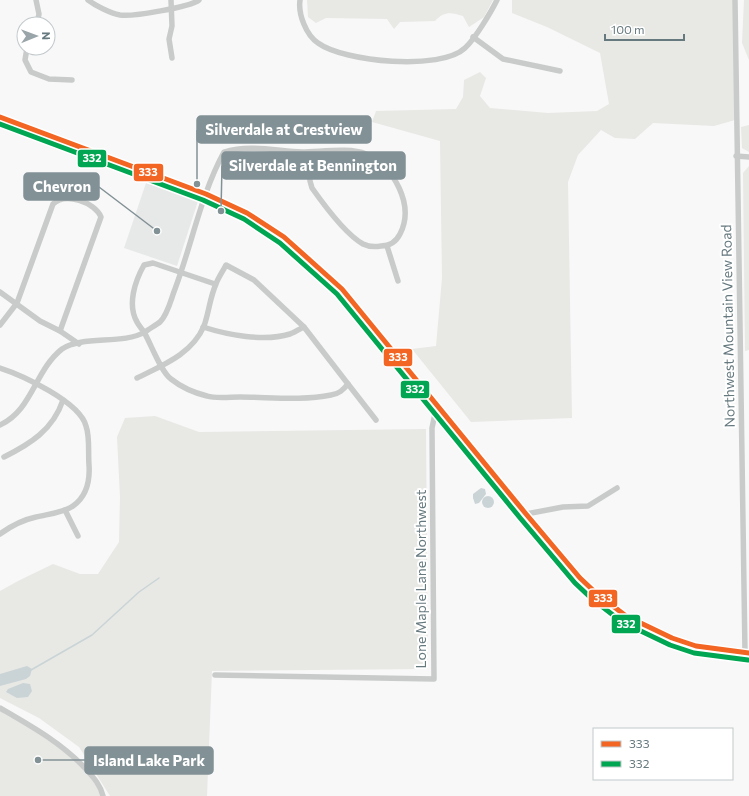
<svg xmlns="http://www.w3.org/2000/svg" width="749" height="796" viewBox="0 0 749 796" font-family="Commissioner,sans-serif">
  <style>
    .built { fill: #e7e8e8 }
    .green { fill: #e8e9e5 }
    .water { fill: #cad4d6 }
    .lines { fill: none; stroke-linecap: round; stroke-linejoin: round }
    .stream { stroke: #cad4d6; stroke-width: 1.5 }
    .minor { stroke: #c9cbcb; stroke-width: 5.5 }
    .major { stroke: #dedfdf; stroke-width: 7 }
    .bus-1-casing { stroke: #fff; stroke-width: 8 }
    .bus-2-casing { stroke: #fff; stroke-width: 8 }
    .bus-1 { stroke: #f26522; stroke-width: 5 }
    .bus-2 { stroke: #00a651; stroke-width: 5 }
    .labels { text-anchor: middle; stroke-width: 4; stroke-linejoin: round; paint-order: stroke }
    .street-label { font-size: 14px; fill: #66797f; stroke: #fff }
    .leader { fill: none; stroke: #829196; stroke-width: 1.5 }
    .callout-dot { fill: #829196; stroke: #fff; stroke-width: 1.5 }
    .callout { fill: #829196; stroke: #829196; stroke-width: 1.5 }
    .callout-label { font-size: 15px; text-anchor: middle; font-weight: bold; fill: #fff }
    .line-badge { stroke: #fff; stroke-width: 1.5 }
    .badge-label { font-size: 11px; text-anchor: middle; font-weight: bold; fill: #fff }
  </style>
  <rect width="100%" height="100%" fill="#f8f8f8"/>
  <polygon class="built" points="146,183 198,201 177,266 124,248"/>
  <g class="green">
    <path d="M307,0H493L484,17L469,27L463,16C451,12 444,11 435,21L400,22L394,29L387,19L326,18L316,23L308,17Z"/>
    <polygon points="512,0 734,0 735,120 714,126 653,123 635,139 615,138 601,130 578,155 568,182 572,418 471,422 412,349 436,346 442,278 440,141 372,122 376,111 456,109 463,97 464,80 480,72 486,78 480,96 490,108 548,113 597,111 609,104 600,53 547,27 512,13"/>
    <polygon points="744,0 749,0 749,60 742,43"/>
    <polygon points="749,125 749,152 742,148 741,127"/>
    <polygon points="749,166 749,350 745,351 743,173"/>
    <polygon points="155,416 199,432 426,429 428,669 212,671 207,796 110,796 79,747 39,718 0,698 0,591 18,581 53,564 80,574 98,574 119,542 120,497 117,437 125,418"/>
    <polygon points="0,708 32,726 84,768 103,796 0,796"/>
  </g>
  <g class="water">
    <polygon points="481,488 485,489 486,494 479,503 475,504 473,498 473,494"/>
    <circle cx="488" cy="502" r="6"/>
    <polygon points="27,666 32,669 30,676 26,679 0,686 0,674"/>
    <polygon points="23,683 30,684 32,691 28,697 17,698 6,692 8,689"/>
  </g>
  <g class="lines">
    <polyline class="stream" points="31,670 92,635 139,592 159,578"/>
    <g class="minor">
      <polyline points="36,0 39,14 37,24"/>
      <path d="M88,0C96,6 110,13 120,15C132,17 190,7 199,0"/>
      <polyline points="171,0 172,26 169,39 172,58"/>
      <path d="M300,0C298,14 306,35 318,43C344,62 441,71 465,48C475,39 491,12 497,0"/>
      <polyline points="735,0 745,652"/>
      <polyline points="473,37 503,59 560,71"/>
      <polyline points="27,48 25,60 31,72 49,79 72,80"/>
      <polyline points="736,156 749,157"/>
      <polyline points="387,246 398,281"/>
      <polyline points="0,292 40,321 60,331 79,344"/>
      <path d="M0,325L17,303L53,204C65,192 95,202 101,217L60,331"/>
      <path d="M203,327C228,335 264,342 290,334C294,333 299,329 304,327"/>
      <path d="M0,368C22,375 80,402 86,426C90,437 88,453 89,465C90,480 87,496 73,506C63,513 48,514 36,517C22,520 11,526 0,534"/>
      <path d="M137,378C163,365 192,354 204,326C209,312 210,297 216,284C218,278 223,271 226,265L254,280L304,327L348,384C343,390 339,394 331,395C302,401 269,397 240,397C230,397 216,399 207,396C195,393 181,387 171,379C161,372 151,344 144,332C142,329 139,326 137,322C127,305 135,281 144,265L153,263L215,284"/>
      <polyline points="348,384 376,420"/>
      <path d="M0,425C32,411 35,370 62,349C82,335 123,345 145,332C149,329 156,325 160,322C168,314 171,299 175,289C192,244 201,194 224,152C249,144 277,151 302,152C320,152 350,147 366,154C394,167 415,205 400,234C396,242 389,246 381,246C375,247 369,247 363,244C345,234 324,205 312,188L310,181L308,152"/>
      <path d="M4,457C30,444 53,430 63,400"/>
      <polyline points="65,510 78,536"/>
      <polyline points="526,514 563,507 588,506 617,488"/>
      <polyline points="215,675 434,679 432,428 437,404"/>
      <path d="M0,708C31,726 60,742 85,768C93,777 100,784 103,796"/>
    </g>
    <polyline class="major" points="0,117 206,194 247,213 284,237 342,289 526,514 580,578 596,593 626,616 672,638 696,646 749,653"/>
    <defs>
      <polyline id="bus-1" points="0,117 206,194 247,213 284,237 342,289 526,514 580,578 596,593 626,616 672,638 696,646 749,653"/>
      <polyline id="bus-2" points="0,124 203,200 244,219 280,243 337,294 521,519 575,583 591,598 622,622 670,645 694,653 748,660"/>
    </defs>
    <use href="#bus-1" class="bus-1-casing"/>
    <use href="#bus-2" class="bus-2-casing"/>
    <use href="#bus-1" class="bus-1"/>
    <use href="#bus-2" class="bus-2"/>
  </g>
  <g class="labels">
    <g class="street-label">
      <text transform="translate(728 326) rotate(-91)" y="5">Northwest Mountain View Road</text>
      <text transform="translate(421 579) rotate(-90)" y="5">Lone Maple Lane Northwest</text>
    </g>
  </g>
  <path class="leader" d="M197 184L197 130M221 211L222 166M157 231L99 187M38 760L85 760"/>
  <g class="callout-dot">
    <circle cx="197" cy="184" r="4"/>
    <circle cx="221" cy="211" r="4"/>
    <circle cx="157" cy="231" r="4"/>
    <circle cx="38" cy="760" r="4"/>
  </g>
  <g class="callout">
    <rect x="197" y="116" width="174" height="27" rx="4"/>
    <rect x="222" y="152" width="183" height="27" rx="4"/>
    <rect x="24" y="173" width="75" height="27" rx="4"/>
    <rect x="85" y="747" width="128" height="27" rx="4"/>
  </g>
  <g class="callout-label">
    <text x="284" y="135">Silverdale at Crestview</text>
    <text x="313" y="171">Silverdale at Bennington</text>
    <text x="62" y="192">Chevron</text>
    <text x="149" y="766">Island Lake Park</text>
  </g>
  <g class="line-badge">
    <rect x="77" y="149" width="30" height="19" rx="4" fill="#00a651"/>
    <rect x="133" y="163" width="31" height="19" rx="4" fill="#f26522"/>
    <rect x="383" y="348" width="30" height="19" rx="4" fill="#f26522"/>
    <rect x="400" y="380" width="30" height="19" rx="4" fill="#00a651"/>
    <rect x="588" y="589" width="30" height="19" rx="4" fill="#f26522"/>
    <rect x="611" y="614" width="30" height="20" rx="4" fill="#00a651"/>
  </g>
  <g class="badge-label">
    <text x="92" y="162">332</text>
    <text x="148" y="176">333</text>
    <text x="398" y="361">333</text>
    <text x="415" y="393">332</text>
    <text x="603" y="602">333</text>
    <text x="626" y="628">332</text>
  </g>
  <rect x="593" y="728" width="140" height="52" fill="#ffffff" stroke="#c2c9cc"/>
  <rect x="601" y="741" width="20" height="6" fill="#f26522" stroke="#c2c9cc"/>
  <text x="629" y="748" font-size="12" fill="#66797f">333</text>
  <rect x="601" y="761" width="20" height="6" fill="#00a651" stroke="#c2c9cc"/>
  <text x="629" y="768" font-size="12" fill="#66797f">332</text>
  <g transform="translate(36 36) rotate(89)"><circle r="19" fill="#ffffff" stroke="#c2c9cc"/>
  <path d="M0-3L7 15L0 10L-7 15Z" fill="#99a5a9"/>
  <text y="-6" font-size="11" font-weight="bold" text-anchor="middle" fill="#66797f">N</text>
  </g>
  <path d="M605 34v6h79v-6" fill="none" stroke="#66797f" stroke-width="2"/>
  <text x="611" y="34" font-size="12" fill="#66797f" stroke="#ffffff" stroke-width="3" paint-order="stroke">100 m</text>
</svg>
